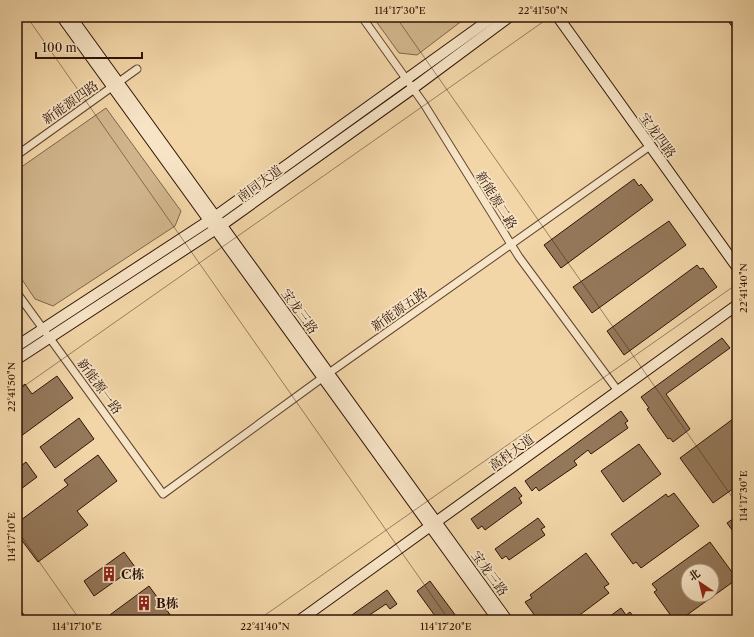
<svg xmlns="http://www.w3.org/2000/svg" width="754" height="637" viewBox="0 0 754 637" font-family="'Libre Caslon Text','Noto Serif SC',serif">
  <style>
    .green { fill: #d1b58c; stroke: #806449 }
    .building { fill: #94785a; stroke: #2f1306; fill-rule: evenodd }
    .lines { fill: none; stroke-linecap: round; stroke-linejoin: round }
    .street-casing { stroke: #60442e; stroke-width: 9 }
    .secondary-casing { stroke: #2f1306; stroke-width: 12 }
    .street { stroke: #f7e4c6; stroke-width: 7 }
    .secondary { stroke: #f7e4c6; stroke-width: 10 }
    .ticks { fill: none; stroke: #2f1306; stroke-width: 1; stroke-opacity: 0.45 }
    .labels { text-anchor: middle; stroke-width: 3.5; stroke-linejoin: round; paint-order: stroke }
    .street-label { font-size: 13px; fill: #2f1306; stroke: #f7e4c6 }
    .poi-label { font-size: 13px; font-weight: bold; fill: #2f1306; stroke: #f7e4c6; text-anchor: start }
    .neatline { fill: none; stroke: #2f1306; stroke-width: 1.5 }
    .ticks-label { font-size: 10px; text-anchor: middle; fill: #2f1306 }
  </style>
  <rect width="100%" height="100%" fill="#f2d6a8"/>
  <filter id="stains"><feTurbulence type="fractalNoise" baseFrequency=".005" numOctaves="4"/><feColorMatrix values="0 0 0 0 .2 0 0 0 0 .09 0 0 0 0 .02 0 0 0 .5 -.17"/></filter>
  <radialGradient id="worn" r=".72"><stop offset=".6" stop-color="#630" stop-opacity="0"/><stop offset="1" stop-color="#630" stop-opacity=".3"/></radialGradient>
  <g class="green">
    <polygon points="373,17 467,17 417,55 399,53"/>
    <polygon points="106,108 181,211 175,226 53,306 35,299 17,272 17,170"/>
  </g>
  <g class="building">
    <polygon points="725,17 737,17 737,33"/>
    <polygon points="634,179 639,186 641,184 653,200 561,268 544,245"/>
    <polygon points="669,221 686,245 592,313 573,287"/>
    <polygon points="697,265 700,269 703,268 717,287 624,355 607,331"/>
    <polygon points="722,338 730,348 666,394 690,429 673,442 670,438 668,439 647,409 649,408 641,397"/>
    <polygon points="57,376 73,398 17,439 17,390 25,384 32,394"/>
    <polygon points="621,411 628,421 625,423 628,428 591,454 588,450 574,461 577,465 539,491 536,487 532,491 525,481"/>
    <polygon points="737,416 737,486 713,503 680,458"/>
    <polygon points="79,418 94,439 55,468 40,447"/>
    <polygon points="639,444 661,474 623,502 601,471"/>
    <polygon points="98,455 117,481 77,511 88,525 38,562 17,534 17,523 68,485 64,480"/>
    <polygon points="26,462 37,477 17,492 17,469"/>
    <polygon points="515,487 522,496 519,498 522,503 485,530 482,526 478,529 471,519"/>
    <polygon points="674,493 699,526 641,568 636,562 633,564 611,534 666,494 668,497"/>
    <polygon points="737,516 737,537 727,523"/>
    <polygon points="538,518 545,527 541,529 545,535 509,560 506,556 502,559 495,549"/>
    <path d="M710,542L737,579L680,620H674L654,592L657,590L652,584ZM688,571H712V595H688Z"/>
    <polygon points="124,552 135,567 94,596 84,581"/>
    <polygon points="586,553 609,584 604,587 609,593 573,620 538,620 525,602 532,598 530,595"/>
    <polygon points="430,581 459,620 438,620 417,591"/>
    <polygon points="149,586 174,620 103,620"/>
    <polygon points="387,590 397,604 390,609 386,604 362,620 345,620"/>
    <polygon points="621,608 626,615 630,612 636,620 605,620"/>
  </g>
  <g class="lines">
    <defs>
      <g id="street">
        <polyline points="362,17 424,104 519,257 618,391"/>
        <polyline points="17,155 137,69"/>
        <polyline points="17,293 163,494 329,373 650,146"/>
      </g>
      <g id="secondary">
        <polyline points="62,17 498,620"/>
        <polyline points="71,17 507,620"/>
        <polyline points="558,17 737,267"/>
        <polyline points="17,346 213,218 493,17"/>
        <polyline points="17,359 219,227 412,89 509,17"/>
        <polyline points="17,615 21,620"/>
        <polyline points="300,620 737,305"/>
      </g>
    </defs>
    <use href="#street" class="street-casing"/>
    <use href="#secondary" class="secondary-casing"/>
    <use href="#street" class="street"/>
    <use href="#secondary" class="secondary"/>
  </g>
  <path class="ticks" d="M27,17L449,620M396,17L737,504M17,391L550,17M17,530L80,620M258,620L737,284"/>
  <defs>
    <symbol id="building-bare" viewBox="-9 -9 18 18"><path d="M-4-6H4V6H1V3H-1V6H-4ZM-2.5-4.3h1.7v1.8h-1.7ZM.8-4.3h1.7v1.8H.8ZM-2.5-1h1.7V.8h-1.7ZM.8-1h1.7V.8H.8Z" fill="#8f2418" stroke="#f7e4c6" stroke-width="2.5" paint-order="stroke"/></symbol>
  </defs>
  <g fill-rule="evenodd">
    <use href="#building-bare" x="98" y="563" width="22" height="22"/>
    <use href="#building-bare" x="133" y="592" width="22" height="22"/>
  </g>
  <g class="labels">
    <g class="street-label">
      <text transform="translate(70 102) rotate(-35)" y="5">新能源四路</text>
      <text transform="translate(658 135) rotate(54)" y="5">宝龙四路</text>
      <text transform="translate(259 183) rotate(-36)" y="5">南同大道</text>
      <text transform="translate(497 200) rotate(58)" y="5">新能源二路</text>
      <text transform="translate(399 309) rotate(-35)" y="5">新能源五路</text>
      <text transform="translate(300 311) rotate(54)" y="5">宝龙三路</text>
      <text transform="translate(100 386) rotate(54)" y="5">新能源一路</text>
      <text transform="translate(511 452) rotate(-36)" y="5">高科大道</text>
      <text transform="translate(490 573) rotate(54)" y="5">宝龙三路</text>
    </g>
    <g class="poi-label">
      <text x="121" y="579">C栋</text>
      <text x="156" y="608">B栋</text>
    </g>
  </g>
  <rect width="754" height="637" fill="none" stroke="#f2d6a8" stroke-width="44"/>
  <g transform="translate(700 583) rotate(325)"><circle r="19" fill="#f7e4c6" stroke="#a79079"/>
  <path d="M0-3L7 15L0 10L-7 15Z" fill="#8f2418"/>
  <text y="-6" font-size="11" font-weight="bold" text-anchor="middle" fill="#2f1306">北</text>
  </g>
  <path d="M36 52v6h106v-6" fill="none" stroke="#2f1306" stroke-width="2"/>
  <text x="42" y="52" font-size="12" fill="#2f1306" stroke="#f7e4c6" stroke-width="3" paint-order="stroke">100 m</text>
  <rect x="22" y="22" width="710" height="593" class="neatline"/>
  <g class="ticks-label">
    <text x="400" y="14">114°17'30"E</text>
    <text x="543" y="14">22°41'50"N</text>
    <text transform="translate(743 288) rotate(-90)" y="4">22°41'40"N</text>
    <text transform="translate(11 387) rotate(-90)" y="4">22°41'50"N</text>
    <text transform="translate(743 496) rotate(-90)" y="4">114°17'30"E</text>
    <text transform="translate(11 537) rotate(-90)" y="4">114°17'10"E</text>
    <text x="77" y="630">114°17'10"E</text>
    <text x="265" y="630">22°41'40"N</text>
    <text x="446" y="630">114°17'20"E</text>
  </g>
  <rect width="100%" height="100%" filter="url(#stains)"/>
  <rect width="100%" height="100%" fill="url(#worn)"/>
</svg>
